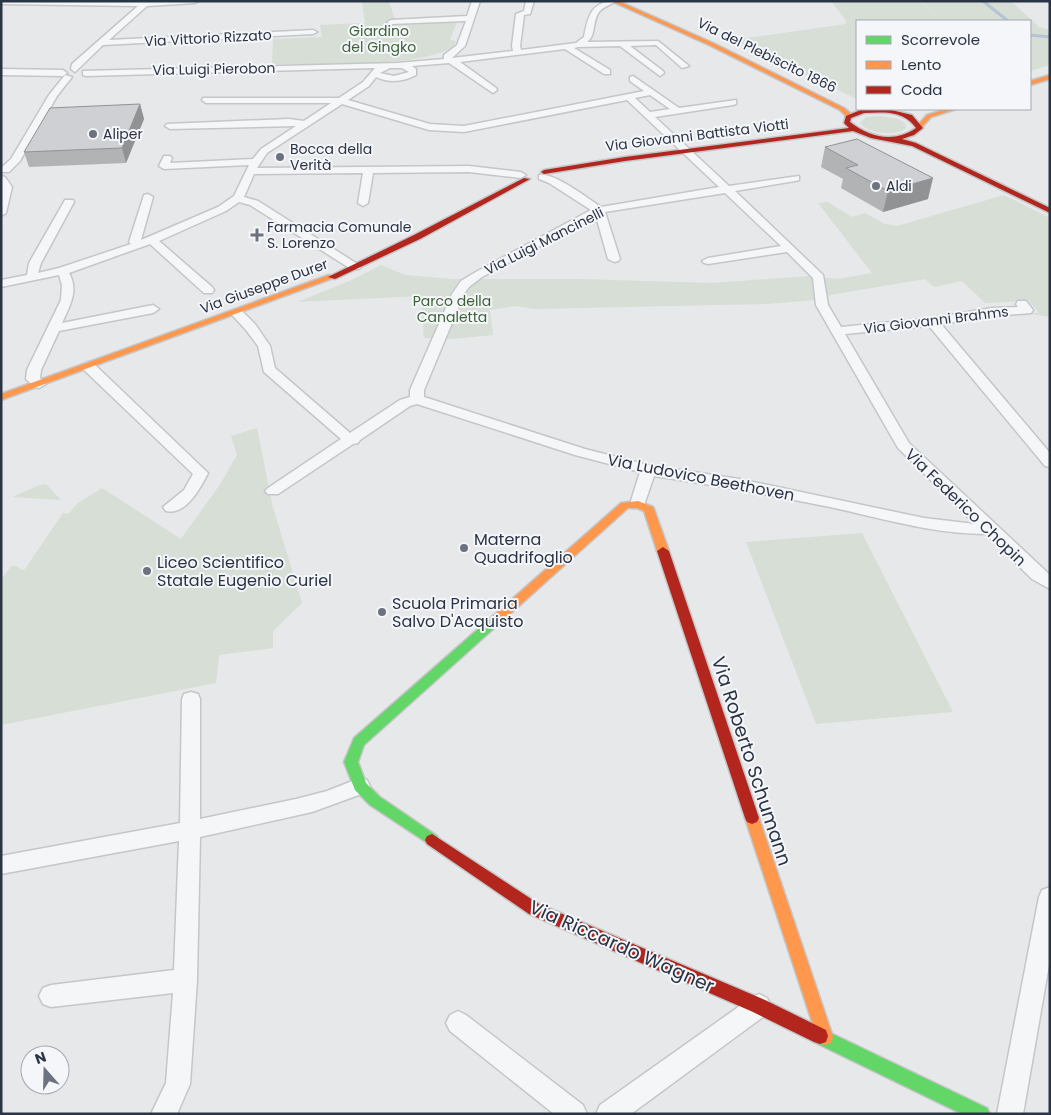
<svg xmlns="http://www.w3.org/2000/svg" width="1051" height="1115" viewBox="0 0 1051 1115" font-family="Poppins,sans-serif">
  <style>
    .green { fill: #d6ded6 }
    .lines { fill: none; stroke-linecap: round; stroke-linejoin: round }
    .stream { stroke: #b4c4d5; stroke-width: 3 }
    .street-casing { stroke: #c4c6c8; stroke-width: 3 }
    .fast-casing { stroke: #c4c6c8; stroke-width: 3 }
    .slow-casing { stroke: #c4c6c8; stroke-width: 3 }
    .jam-casing { stroke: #c4c6c8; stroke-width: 3 }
    .street { fill: #f5f6f7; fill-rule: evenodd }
    .fast { fill: #63d668; fill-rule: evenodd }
    .slow { fill: #ff974d; fill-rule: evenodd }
    .jam { fill: #b3261e; fill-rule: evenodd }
    .wall { fill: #b1b3b5 }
    .shaded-wall { fill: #909294 }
    .building { fill: #ced0d3; stroke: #909294 }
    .poi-dot { fill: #6c737f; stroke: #f4f6f9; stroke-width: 2 }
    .labels { text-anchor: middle; stroke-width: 4; stroke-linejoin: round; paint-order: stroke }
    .far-park-label { font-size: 14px; fill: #3f6138; stroke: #f4f6f9 }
    .far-street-label { font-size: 14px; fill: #2b3445; stroke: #f4f6f9 }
    .far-poi-label { font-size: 14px; fill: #2b3445; stroke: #f4f6f9; text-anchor: start }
    .street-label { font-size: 16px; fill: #2b3445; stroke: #f4f6f9 }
    .poi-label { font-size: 16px; fill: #2b3445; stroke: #f4f6f9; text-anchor: start }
    .near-street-label { font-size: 19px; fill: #2b3445; stroke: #f4f6f9 }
  </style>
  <rect width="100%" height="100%" fill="#e6e8ea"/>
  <g class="green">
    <path d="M360,1H389L397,26L457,22L450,40L456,41C446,69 302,64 272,64L273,39L322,37L320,25L365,23L362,2Z"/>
    <polygon points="831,1 920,1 939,18 921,1 1011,1 1039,27 1050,30 1050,65 1030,71 1030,21 857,21 857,99 733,40 846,24 845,19"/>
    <path d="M882,116L898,119L905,123L906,128C895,137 869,134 860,123L866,117Z"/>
    <polygon points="1004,195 1050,218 1050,317 1025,313 1039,313 1029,301 985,303 962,281 934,287 925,279 830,295 826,299 768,304 535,309 515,306 490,310 493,335 451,339 424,338 421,296 297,302 354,279 381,265 405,275 453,279 579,279 711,283 810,276 838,279 872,273 818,203 828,202 852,217 865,213 885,224 897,226"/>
    <polygon points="257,428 272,504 302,603 273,631 273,648 219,655 216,683 1,725 1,580 11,566 16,566 22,570 25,569 63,513 68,514 78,503 102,488 181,539 221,483 237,455 231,436"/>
    <polygon points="46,484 61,500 12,497 40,485"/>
    <polygon points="862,533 953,712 816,724 746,542"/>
  </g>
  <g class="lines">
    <g class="stream">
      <polyline points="983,1 1008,21"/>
      <polyline points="1030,35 1050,37"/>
    </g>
    <defs>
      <g id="street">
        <polygon points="1,1 198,1 195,3 147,6 109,40 313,30 317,32 313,34 103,45 75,72 71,69 72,64 138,6 1,4"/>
        <path d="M472,1H480L465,46L452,58L513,51L512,46L516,14L524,11L526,1H534L530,14L524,15L520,46L521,50L576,43L584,37C588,15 592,1 616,1C611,5 604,6 599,12C592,22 596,36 587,42L658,41L689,66L682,68L656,45L630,46L663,71L664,73L660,76L620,46L578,47L574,48L610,70V74H604L565,49L460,62L496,88L497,90L493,93L449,63L412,66L416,69V75C403,82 389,83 376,77L369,86L348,100L430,124L464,126L644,91L630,81V77L633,76L679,108L736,100V104L733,105L655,117L729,186L799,176V180L795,181L735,191L823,275L828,305L841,327L932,318L992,308L1018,307L1016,304L1018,301H1026L1033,310L1031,313L992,316L941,324L1050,453V467L1045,466L929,326L845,334L909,443L1050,575V589L1032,579L986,534C933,534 881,518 830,507C771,495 713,485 654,476L643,508H633L630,504L640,472L575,455L417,404L410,406L360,440L358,443L353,444L278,494H268L265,491L268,488L341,439L264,372L258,346L246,330L233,316L231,313L233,310H241L255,324L270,346L275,368L350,433L400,400L410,397V390L452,294L461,281L474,273L591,210L549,183L539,179V175C554,172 587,198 601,207L719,187L627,100L464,132L429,130L342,104L267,153L257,168L469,166L521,172L526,175L521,178L469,172L373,173L368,203L363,206L358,203L363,173L254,174L244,197L258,201L359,265L361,267L359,269H351L250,205L239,202L226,211L159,241L212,287L214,290L212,293H204L150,244L69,273C79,290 70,306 62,323L153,305L159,309L153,313L59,331L41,370L40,378L46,384L39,388L34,387L26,379L27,370L61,300L62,285L59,275L1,287V280L27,275L29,263L65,200H73L74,202L41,263L38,273L59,268L131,244L129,242L144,195L148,194L153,197L141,240L218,207L234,196L249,165L164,169L159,166L164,156H170L172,158L170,163L253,159L261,149L296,126L170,129L165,126L167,124L289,119L304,121L331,103H206L202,100L203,98H339L363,82L375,68L86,76L83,75V71L397,63L444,59V55L457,45L466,21L391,24L387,22L391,20L467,16ZM390,68H402L409,72L394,76L380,73ZM650,95L670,109L650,112L635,98ZM725,193L781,246L708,258L702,261L704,263L708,264L787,252L813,278L816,305L898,448L975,524L924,518L739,479L648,465L585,449L424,397V390L464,294L469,287L482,277L596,216L608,259L614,262L618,261L620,259L605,212Z"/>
        <polygon points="1,69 63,70 67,73 63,76 1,75"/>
        <polygon points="65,75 72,77 57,96 20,161 9,172 1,172 1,168 11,159 49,95"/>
        <polygon points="1,176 5,177 12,187 6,213 1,216"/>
        <path d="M88,362L93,363L208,473C201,487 186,516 166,511L163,507L184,490L193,474L83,369L81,366Z"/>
        <polygon points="191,692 198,694 200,699 200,819 296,799 327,791 360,778 367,780 370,786 367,792 312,812 200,837 197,980 190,1084 177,1114 151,1114 166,1083 173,993 51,1007 43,1004 39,996 43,988 51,985 174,970 179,841 1,874 1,856 180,823 182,699 184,694"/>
        <polygon points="1050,887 1050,959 1023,1114 997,1114 1039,897 1042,890"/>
        <polygon points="759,994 767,998 771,1006 767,1014 631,1114 596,1114 600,1105 751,998"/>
        <polygon points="458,1011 466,1015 583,1105 587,1114 554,1114 450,1031 446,1023 450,1015"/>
      </g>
      <g id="fast">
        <polygon points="497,615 501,616 503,619 501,622 364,745 358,762 366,783 380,797 437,836 439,840 437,844 432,846 370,805 355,790 344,762 354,738 493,616"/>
        <polygon points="820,1028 987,1108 990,1114 962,1114 814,1042 812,1036 814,1030"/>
      </g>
      <g id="slow">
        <polygon points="611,1 618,1 713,43 844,108 850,113 851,117 846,118 845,115 840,110 709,45"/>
        <polygon points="1050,75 1050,79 1030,85 1030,81"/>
        <polygon points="947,109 956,109 931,117 922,127 917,126 927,115"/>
        <polygon points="329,275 336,277 1,400 1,394"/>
        <polygon points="638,501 653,507 654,509 669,551 667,554 663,555 657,551 644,511 637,508 628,508 501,622 493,622 491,619 493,616 621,503"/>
        <polygon points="752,812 757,814 759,818 833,1037 831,1043 825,1045 819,1043 817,1037 745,818 747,814"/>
      </g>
      <g id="jam">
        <path d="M887,109L912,115L923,128L914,135L902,139L916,143L1050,208V213L912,146L871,138L853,131L625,161L544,174L541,172L544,170L625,157L849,128L844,123L846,116L863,109ZM864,113C883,112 904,110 916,128C895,143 870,138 850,122L851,118Z"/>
        <polygon points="524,178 530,179 420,239 335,279 328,277 414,235"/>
        <polygon points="663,547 669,551 759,818 757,822 752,824 747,822 745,818 657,551"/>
        <polygon points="432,834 539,904 765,1000 826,1030 828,1036 826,1042 820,1044 814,1042 753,1012 529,914 427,844 425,840 427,836"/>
      </g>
    </defs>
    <use href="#street" class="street-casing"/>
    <use href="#fast" class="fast-casing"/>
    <use href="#slow" class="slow-casing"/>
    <use href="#jam" class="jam-casing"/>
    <use href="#street" class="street"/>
    <use href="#fast" class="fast"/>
    <use href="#slow" class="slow"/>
    <use href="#jam" class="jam"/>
  </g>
  <g class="wall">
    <polygon points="140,104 144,119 126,163 29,167 24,152"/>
    <polygon points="825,147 928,199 883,212 841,188 843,179 821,167"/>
  </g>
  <g class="shaded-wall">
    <polygon points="140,104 144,119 126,163 122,148"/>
    <polygon points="933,178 928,199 883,212 888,191"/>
  </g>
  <g class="building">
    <polygon points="140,104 122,148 24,152 50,108"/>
    <polygon points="857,139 933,178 888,191 846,168 858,165 825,147"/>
  </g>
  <g class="poi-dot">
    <circle cx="93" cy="134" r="5"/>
    <circle cx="280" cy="157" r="5"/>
    <circle cx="876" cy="186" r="5"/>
    <path d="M254.5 227.5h5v5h5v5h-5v5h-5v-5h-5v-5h5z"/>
    <circle cx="464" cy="548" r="5"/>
    <circle cx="147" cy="571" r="5"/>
    <circle cx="382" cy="612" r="5"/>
  </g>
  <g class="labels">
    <g class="far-park-label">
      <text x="379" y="36">Giardino<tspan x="379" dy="16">del Gingko</tspan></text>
      <text x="452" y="306">Parco della<tspan x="452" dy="16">Canaletta</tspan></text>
    </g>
    <g class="far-street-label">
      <text transform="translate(208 38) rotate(-3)" y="5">Via Vittorio Rizzato</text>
      <text transform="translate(767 55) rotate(26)" y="5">Via del Plebiscito 1866</text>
      <text transform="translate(214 69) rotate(-1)" y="5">Via Luigi Pierobon</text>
      <text transform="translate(697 135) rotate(-7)" y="5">Via Giovanni Battista Viotti</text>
      <text transform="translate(544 241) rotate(-27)" y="5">Via Luigi Mancinelli</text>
      <text transform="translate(264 286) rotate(-20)" y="5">Via Giuseppe Durer</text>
      <text transform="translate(936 320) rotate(-7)" y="5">Via Giovanni Brahms</text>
    </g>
    <g class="far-poi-label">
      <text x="103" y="139">Aliper</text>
      <text x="290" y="154">Bocca della<tspan x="290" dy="16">Verità</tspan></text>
      <text x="886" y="191">Aldi</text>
      <text x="267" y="232">Farmacia Comunale<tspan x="267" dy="16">S. Lorenzo</tspan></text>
    </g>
    <g class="street-label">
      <text transform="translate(701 477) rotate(11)" y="6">Via Ludovico Beethoven</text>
      <text transform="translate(966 507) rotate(44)" y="6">Via Federico Chopin</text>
    </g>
    <g class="poi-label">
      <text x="474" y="545">Materna<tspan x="474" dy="18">Quadrifoglio</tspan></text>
      <text x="157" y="568">Liceo Scientifico<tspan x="157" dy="18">Statale Eugenio Curiel</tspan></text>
      <text x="392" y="609">Scuola Primaria<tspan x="392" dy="18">Salvo D'Acquisto</tspan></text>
    </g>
    <g class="near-street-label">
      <text transform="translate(752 761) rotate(72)" y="7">Via Roberto Schumann</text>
      <text transform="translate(622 946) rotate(24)" y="7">Via Riccardo Wagner</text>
    </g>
  </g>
  <rect width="1051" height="1115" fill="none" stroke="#2b3445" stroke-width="5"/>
  <rect x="856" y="20" width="175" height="90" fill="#f4f6f9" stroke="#a4a8b1"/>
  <rect x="866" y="36" width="25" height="8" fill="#63d668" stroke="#a4a8b1"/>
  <text x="901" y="45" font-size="15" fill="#2b3445">Scorrevole</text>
  <rect x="866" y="61" width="25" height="8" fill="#ff974d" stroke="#a4a8b1"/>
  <text x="901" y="70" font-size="15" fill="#2b3445">Lento</text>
  <rect x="866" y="86" width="25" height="8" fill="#b3261e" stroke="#a4a8b1"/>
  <text x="901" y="95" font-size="15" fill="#2b3445">Coda</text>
  <g transform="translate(45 1070) rotate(340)"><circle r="24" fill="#f4f6f9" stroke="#a4a8b1"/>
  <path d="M0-4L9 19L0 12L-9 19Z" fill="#6c737f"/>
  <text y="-8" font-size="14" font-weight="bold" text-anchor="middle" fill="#2b3445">N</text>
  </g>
</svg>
